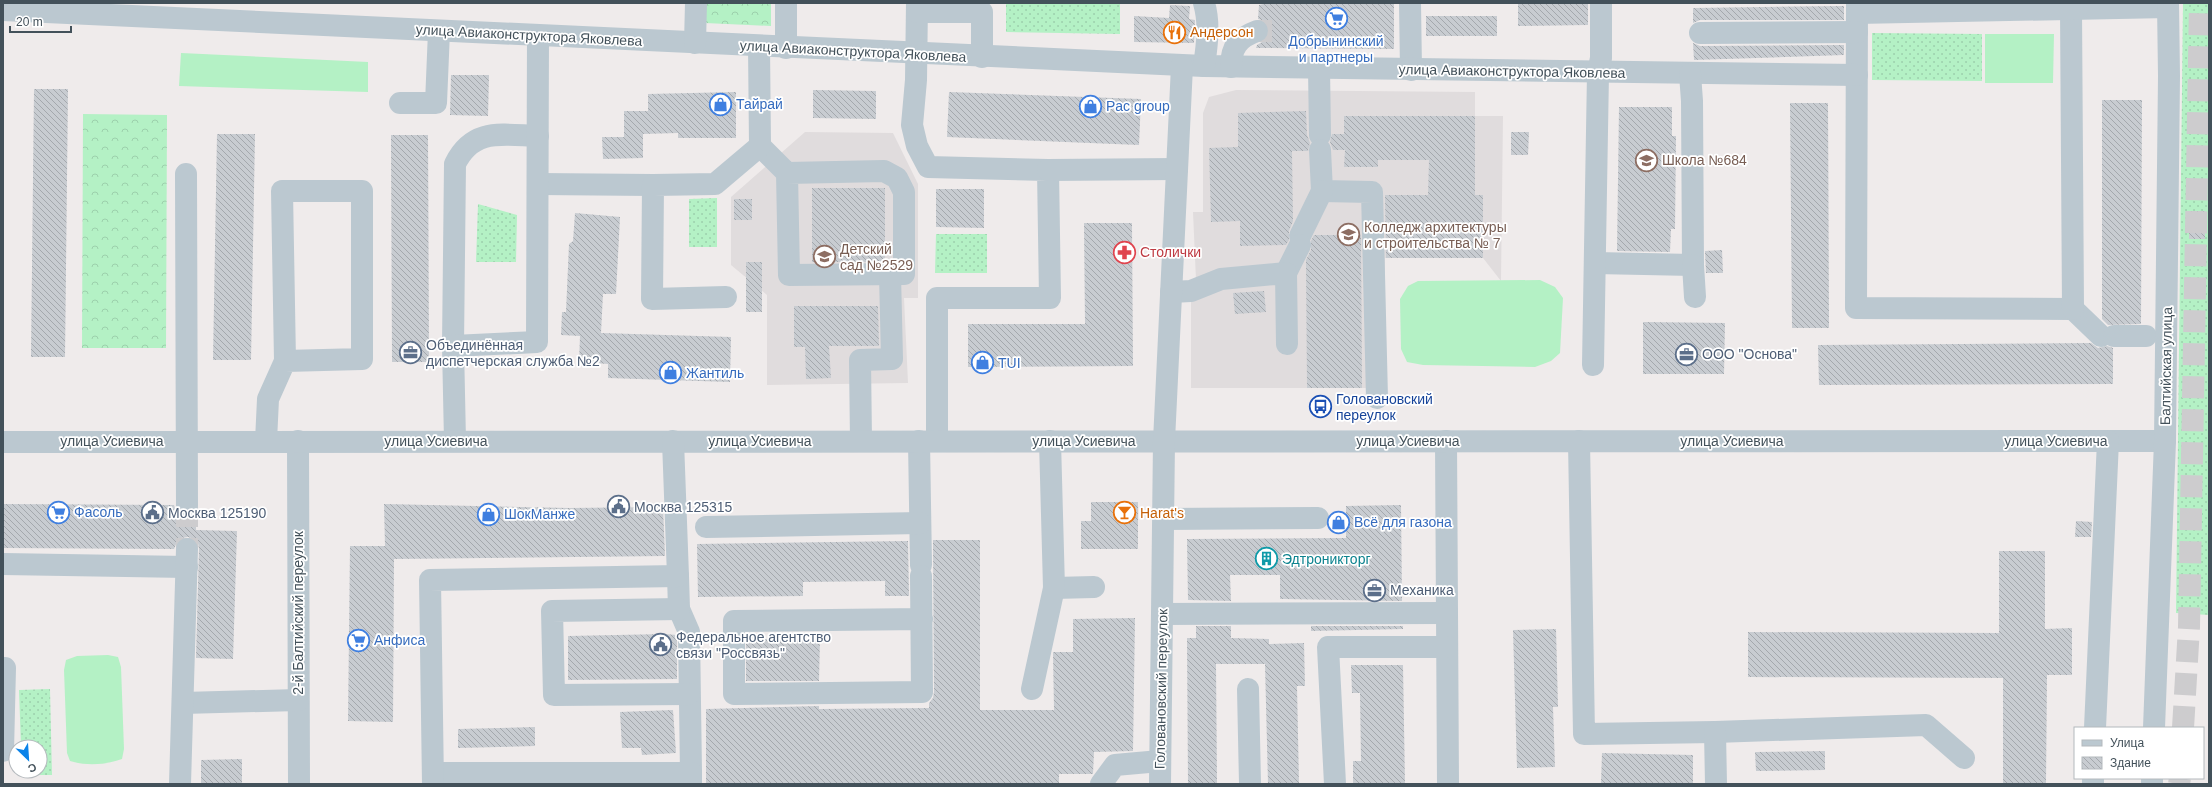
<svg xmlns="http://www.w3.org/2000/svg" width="2212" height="787" viewBox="0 0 2212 787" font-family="Helvetica,sans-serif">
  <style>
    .education { fill: #e0dcdd }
    .grass { fill: url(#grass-dots) }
    .forest { fill: url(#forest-crowns) }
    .pitch { fill: #b4f1c5 }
    .building { fill: url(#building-back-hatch) }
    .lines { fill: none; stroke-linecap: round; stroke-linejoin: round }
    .minor-tunnel { stroke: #cdccce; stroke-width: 22; stroke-dasharray: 22 11; stroke-linecap: butt }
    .major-tunnel { stroke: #cdccce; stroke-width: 22; stroke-dasharray: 22 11; stroke-linecap: butt }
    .minor { stroke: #bbc8d0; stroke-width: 22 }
    .labels { text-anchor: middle; stroke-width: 3.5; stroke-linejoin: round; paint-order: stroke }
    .food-label { font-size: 14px; fill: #c56008; stroke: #fff; text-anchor: start }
    .street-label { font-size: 14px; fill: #43515a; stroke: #fff }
    .shop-label { font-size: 14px; fill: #366cbe; stroke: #fff; text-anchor: start }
    .education-label { font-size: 14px; fill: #785e54; stroke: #fff; text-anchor: start }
    .health-label { font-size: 14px; fill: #be3a42; stroke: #fff; text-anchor: start }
    .service-label { font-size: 14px; fill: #4e5e75; stroke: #fff; text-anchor: start }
    .transit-label { font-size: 14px; fill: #164399; stroke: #fff; text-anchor: start }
    .culture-label { font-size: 14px; fill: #0d838f; stroke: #fff; text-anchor: start }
  </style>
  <defs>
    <pattern id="grass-dots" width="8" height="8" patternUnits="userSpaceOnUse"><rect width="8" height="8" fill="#b4f1c5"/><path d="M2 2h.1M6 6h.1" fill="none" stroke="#9cd0ac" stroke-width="1.8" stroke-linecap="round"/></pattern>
    <pattern id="forest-crowns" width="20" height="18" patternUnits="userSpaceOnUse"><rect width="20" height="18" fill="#b4f1c5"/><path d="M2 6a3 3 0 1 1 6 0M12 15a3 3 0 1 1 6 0" fill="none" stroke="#9cd0ac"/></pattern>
    <pattern id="building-back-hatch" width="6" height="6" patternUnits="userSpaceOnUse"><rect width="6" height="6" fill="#c8ccd1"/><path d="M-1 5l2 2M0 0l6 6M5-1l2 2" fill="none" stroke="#a4a8ad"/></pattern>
  </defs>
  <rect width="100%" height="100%" fill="#efebeb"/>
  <g class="education">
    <polygon points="1236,90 1475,92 1475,116 1503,116 1501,281 1483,258 1385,258 1385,388 1191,388 1191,291 1196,280 1193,212 1203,212 1203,113 1209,97"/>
    <polygon points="805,132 893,133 918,184 918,298 904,298 908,383 767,385 767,295 731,265 731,197"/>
  </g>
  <g class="grass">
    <polygon points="1006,3 1120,3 1120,34 1006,32"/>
    <polygon points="2183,3 2209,3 2209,615 2176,613"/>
    <polygon points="1872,33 1982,34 1982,81 1872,80"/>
    <polygon points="717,198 717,247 689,247 689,199"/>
    <polygon points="478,204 517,215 516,262 476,262"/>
    <polygon points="936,234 987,234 987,273 935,273"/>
    <polygon points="50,689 52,775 22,775 21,771 40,771 40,747 21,747 19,690"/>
  </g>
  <g class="forest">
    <polygon points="706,3 771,3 771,26 705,23"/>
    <polygon points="83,114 167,115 166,348 82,348"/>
  </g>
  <g class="pitch">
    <polygon points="1985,34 2054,34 2053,83 1985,83"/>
    <polygon points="181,53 368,62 368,92 179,86"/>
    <polygon points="1540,280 1555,287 1563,298 1560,353 1551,361 1535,367 1423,365 1407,362 1401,349 1400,299 1408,286 1418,281"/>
    <path d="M108,655L118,657L121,667L124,749L122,759C106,765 86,766 70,761L67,753L64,670L66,660L77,656Z"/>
  </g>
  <g class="building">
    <polygon points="1268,3 1394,3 1394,49 1256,48 1257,45 1267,39 1269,33 1269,27 1265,21 1258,19 1259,5"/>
    <polygon points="1518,3 1588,3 1588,25 1518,26"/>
    <polygon points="1170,5 1190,6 1189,19 1195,20 1194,43 1134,42 1134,16 1169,18"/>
    <polygon points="1844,6 1844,20 1700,20 1693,23 1693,8"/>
    <rect x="1426" y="16" width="71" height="20"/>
    <polygon points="1693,43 1700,46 1844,45 1844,55 1694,60"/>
    <polygon points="451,75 489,75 488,116 450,115"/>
    <polygon points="34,89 68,89 65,357 31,357"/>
    <polygon points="813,90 876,91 876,119 813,118"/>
    <polygon points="736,92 736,138 678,138 678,133 643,134 643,158 603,159 602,137 624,137 624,111 648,111 648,94"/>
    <polygon points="949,92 1141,99 1139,145 947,137"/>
    <polygon points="2102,100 2142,100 2141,324 2108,325 2102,319"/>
    <polygon points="1790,103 1828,103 1829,328 1792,328"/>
    <polygon points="1619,107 1672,107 1672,136 1676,136 1675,229 1671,229 1670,252 1617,251"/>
    <polygon points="1306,111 1307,135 1310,143 1308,151 1292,151 1293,221 1289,231 1289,240 1286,245 1240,246 1240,221 1211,222 1209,148 1238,147 1238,113"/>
    <polygon points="1344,116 1475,116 1475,195 1483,195 1483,258 1386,258 1385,195 1428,195 1429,160 1378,160 1378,167 1344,167 1345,150 1333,150 1330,142 1332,134 1344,134"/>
    <polygon points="1511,132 1529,132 1528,155 1511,155"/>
    <polygon points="217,134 255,134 251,360 213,360"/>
    <polygon points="391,135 428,135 429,362 392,362"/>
    <rect x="812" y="188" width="73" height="74"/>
    <polygon points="936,189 984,189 984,228 936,227"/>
    <rect x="734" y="199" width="18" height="21"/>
    <rect x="2189" y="211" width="16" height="28"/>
    <polygon points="575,213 620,217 616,294 603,294 601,333 731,337 730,382 608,378 608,364 579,362 580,336 561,335 562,312 566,312 569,244 573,241"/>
    <polygon points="1084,223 1132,223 1133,366 968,367 968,324 1085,324"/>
    <polygon points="1314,235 1361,235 1362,388 1307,388 1306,260 1311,250 1311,241"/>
    <polygon points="1722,250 1723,273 1706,273 1705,251"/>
    <rect x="746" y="262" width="16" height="50"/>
    <polygon points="1264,291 1266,312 1235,314 1233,293"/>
    <polygon points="794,306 878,306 879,346 829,346 831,378 806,379 805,347 794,347"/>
    <polygon points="1643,322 1725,323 1724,374 1643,374"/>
    <polygon points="2091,343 2098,348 2107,346 2113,348 2113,384 1819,385 1818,345"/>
    <polygon points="1091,502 1138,502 1138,549 1081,549 1081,521 1091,521"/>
    <polygon points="3,504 174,505 176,512 181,516 187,517 196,514 196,530 237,531 233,659 196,658 199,549 198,543 194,539 188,537 181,538 177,542 174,549 3,548"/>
    <polygon points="384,504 569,508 663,507 665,556 394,559 393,722 348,721 350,546 385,546"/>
    <polygon points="1401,505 1402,601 1280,599 1280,575 1230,575 1231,601 1188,600 1187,539 1346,538 1346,506"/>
    <polygon points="2076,521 2092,522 2091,537 2075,537"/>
    <polygon points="933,540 980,540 980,710 1054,710 1053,652 1073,652 1073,619 1135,618 1133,751 1094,752 1093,774 1059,774 1059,784 706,784 706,709 819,706 819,709 929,708 929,703 933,698 934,692"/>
    <polygon points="908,541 909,596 885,596 885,581 803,582 803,596 698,597 697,544"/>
    <polygon points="1999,551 2045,551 2045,629 2072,628 2072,675 2047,675 2046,784 2003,784 2003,678 1748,677 1748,632 1999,633"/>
    <polygon points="1196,626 1231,626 1231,638 1269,639 1269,644 1304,643 1305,686 1297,686 1299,784 1268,784 1265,664 1216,664 1217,784 1188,784 1187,638 1196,638"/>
    <polygon points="1311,626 1403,626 1403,629 1311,631"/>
    <polygon points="1556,629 1558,707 1553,707 1555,767 1517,768 1513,630"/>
    <polygon points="665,634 677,635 677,679 568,680 568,636"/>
    <polygon points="746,639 820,639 819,681 746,681"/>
    <polygon points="1351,665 1403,665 1405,784 1353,784 1353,761 1361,761 1360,693 1352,693"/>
    <polygon points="673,710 676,753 642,755 641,748 622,748 620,712"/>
    <polygon points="535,727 535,746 458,748 458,729"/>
    <polygon points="1825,751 1825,770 1756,771 1755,752"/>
    <polygon points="1602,753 1693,755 1693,784 1601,784"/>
    <polygon points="242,759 242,784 201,784 201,760"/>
  </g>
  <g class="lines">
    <g class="minor-tunnel">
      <polyline points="1257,31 1272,31"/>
      <polyline points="187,505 187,549"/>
    </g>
    <g class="major-tunnel">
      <polyline points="2183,728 2189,627 2200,3"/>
      <polyline points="2179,784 2180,778"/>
    </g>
    <g class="minor">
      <polyline points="917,3 916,80 912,125 917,146 928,167 1048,170 1050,298 937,298 937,441"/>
      <polyline points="1410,3 1411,70"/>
      <polyline points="1857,3 1856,308 2073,309 2101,336"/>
      <polyline points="2071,9 2073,309"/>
      <polyline points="3,10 1204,66 1857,75"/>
      <polyline points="917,12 982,12 982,57"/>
      <polyline points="1857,13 2168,7"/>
      <polyline points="1700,33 1857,32"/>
      <polyline points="695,43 696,3"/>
      <polyline points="786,48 786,3"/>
      <path d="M1204,66C1207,46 1210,23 1204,3"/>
      <path d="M1231,67C1231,47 1238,38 1257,31"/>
      <polyline points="1319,68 1320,135"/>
      <polyline points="400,103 436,103 439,31"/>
      <polyline points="760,146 787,173 789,275 904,274 904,192 897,178 884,171 787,173"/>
      <polyline points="1320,150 1322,191 1372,192 1377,398"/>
      <polyline points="1048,170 1177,169"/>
      <polyline points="186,174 187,505"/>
      <polyline points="538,184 653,185"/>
      <polyline points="1300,236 1322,191"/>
      <polyline points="1595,263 1693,265 1692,101 1690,74"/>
      <polyline points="1693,265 1695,297"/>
      <polyline points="1286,273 1300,245"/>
      <polyline points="1171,292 1191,291 1221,279 1286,273 1287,344"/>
      <polyline points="726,297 652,299 653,185 715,184 760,146 759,46"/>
      <polyline points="2114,336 2146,336"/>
      <path d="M453,346L455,164C473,127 503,135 538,136"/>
      <polyline points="1593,365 1598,73 1601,58 1601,3"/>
      <polyline points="266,441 268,399 285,361 282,191 362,191 362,359 285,361"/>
      <polyline points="298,441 299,784"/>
      <polyline points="455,441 453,346 537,342 538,36"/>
      <polyline points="861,441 860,360 892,359 890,274"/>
      <polyline points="919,441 921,565"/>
      <polyline points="1446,441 1448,784"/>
      <polyline points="1579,441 1584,734 1715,732 1926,725 1964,758"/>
      <polyline points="3,442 2165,441"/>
      <polyline points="1164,519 1318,518"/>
      <polyline points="706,527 920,523"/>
      <polyline points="3,564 187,567"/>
      <polyline points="678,576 679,609 689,632 691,773"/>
      <polyline points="921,576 922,692 734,694 734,621 922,619"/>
      <polyline points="1054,588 1094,587"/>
      <polyline points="679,609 552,611 554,695 689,694"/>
      <polyline points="1162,614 1447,613"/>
      <polyline points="3,668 5,668 3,751"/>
      <polyline points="1032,689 1054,588 1050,441"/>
      <polyline points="1248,689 1250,784"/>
      <polyline points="183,703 298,700"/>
      <polyline points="2095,728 2108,441"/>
      <polyline points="2154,728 2165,441 2169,76 2168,3"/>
      <polyline points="1715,732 1716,784"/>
      <polyline points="433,773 691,773 691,784"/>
      <polyline points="180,784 187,549"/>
      <polyline points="433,784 430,580 678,576 673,441"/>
      <polyline points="1101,784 1115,765 1160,761"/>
      <polyline points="1160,784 1164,441 1182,66"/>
      <polyline points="1335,784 1328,647 1447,647"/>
      <polyline points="2093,784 2093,778"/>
      <polyline points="2152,784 2152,778"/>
    </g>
  </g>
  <defs>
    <symbol id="supermarket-ring" viewBox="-11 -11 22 22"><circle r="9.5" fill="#fff" stroke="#3f7fe0" stroke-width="1.5"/><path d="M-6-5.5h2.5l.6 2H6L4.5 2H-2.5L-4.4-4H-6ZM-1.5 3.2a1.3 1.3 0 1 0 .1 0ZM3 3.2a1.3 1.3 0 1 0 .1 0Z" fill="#3f7fe0"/></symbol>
    <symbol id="restaurant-ring" viewBox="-11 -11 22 22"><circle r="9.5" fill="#fff" stroke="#e8710a" stroke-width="1.5"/><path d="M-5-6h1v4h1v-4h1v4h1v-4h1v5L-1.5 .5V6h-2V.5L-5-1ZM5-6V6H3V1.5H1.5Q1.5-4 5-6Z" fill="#e8710a"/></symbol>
    <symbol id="shop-ring" viewBox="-11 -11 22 22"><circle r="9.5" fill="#fff" stroke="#3f7fe0" stroke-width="1.5"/><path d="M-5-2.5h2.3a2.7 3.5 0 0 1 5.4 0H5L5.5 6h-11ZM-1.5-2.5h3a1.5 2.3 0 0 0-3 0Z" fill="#3f7fe0"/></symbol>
    <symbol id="school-ring" viewBox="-11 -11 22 22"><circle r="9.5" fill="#fff" stroke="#8d6e63" stroke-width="1.5"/><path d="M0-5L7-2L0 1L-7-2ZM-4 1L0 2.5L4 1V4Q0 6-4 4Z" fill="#8d6e63"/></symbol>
    <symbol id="university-ring" viewBox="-11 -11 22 22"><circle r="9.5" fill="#fff" stroke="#8d6e63" stroke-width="1.5"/><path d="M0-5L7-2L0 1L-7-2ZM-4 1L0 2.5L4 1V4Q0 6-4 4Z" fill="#8d6e63"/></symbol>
    <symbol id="pharmacy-ring" viewBox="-11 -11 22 22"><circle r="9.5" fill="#fff" stroke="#e0444e" stroke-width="1.5"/><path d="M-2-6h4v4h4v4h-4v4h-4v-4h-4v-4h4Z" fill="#e0444e"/></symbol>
    <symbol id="office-ring" viewBox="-11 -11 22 22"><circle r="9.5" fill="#fff" stroke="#5c6f8a" stroke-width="1.5"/><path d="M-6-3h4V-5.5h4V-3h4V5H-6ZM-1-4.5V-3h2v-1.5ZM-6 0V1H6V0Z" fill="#5c6f8a"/></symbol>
    <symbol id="bus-ring" viewBox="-11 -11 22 22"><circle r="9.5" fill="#fff" stroke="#1a4fb4" stroke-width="1.5"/><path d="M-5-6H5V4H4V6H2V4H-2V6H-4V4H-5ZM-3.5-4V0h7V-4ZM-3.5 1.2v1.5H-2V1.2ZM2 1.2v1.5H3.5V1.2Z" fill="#1a4fb4"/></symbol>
    <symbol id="civic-ring" viewBox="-11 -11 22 22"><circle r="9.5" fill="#fff" stroke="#5c6f8a" stroke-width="1.5"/><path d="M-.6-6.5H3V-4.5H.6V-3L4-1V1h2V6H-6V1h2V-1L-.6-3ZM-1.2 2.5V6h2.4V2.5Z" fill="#5c6f8a"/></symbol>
    <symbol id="bar-ring" viewBox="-11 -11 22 22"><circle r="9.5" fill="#fff" stroke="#e8710a" stroke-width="1.5"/><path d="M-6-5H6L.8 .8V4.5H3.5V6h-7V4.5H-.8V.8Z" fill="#e8710a"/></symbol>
    <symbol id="building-ring" viewBox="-11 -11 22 22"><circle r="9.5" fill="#fff" stroke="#0f9aa8" stroke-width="1.5"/><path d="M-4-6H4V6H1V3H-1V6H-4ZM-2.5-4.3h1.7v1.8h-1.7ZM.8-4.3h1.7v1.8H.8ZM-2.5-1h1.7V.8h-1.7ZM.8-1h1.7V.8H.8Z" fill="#0f9aa8"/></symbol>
  </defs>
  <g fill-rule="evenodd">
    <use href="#supermarket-ring" x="1324" y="6" width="25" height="25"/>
    <use href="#restaurant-ring" x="1162" y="20" width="25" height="25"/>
    <use href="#shop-ring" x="708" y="92" width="25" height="25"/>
    <use href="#shop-ring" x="1078" y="94" width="25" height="25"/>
    <use href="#school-ring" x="1634" y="148" width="25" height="25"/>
    <use href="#university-ring" x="1336" y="222" width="25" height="25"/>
    <use href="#pharmacy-ring" x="1112" y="240" width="25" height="25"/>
    <use href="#school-ring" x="812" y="244" width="25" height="25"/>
    <use href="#office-ring" x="398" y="340" width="25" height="25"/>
    <use href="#office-ring" x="1674" y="342" width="25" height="25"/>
    <use href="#shop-ring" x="970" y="350" width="25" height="25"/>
    <use href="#shop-ring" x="658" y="360" width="25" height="25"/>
    <use href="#bus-ring" x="1308" y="394" width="25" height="25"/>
    <use href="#civic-ring" x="606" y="494" width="25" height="25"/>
    <use href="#supermarket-ring" x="46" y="500" width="25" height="25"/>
    <use href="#civic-ring" x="140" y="500" width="25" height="25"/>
    <use href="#bar-ring" x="1112" y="500" width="25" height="25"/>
    <use href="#shop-ring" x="476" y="502" width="25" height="25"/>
    <use href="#shop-ring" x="1326" y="510" width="25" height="25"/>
    <use href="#building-ring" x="1254" y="546" width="25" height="25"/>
    <use href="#office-ring" x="1362" y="578" width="25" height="25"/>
    <use href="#supermarket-ring" x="346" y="628" width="25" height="25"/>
    <use href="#civic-ring" x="648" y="632" width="25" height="25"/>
  </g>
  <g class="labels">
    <g class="food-label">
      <text x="1190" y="37">Андерсон</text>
      <text x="1140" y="518">Harat's</text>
    </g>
    <g class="street-label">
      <text transform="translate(529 35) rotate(3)" y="5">улица Авиаконструктора Яковлева</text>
      <text transform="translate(853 51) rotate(3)" y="5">улица Авиаконструктора Яковлева</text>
      <text transform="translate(1512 71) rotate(1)" y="5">улица Авиаконструктора Яковлева</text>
      <text transform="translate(2166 366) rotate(-89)" y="5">Балтийская улица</text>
      <text x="112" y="446">улица Усиевича</text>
      <text x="436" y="446">улица Усиевича</text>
      <text x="760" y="446">улица Усиевича</text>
      <text x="1084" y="446">улица Усиевича</text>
      <text x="1408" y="446">улица Усиевича</text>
      <text x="1732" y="446">улица Усиевича</text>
      <text x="2056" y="446">улица Усиевича</text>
      <text transform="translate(298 613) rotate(-90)" y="5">2-й Балтийский переулок</text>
      <text transform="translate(1161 689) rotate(-89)" y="5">Головановский переулок</text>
    </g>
    <g class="shop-label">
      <text x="1336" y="46" text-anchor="middle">Добрынинский<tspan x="1336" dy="16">и партнеры</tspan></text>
      <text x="736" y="109">Тайрай</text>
      <text x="1106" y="111">Pac group</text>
      <text x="998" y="368">TUI</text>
      <text x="686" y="378">Жантиль</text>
      <text x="74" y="517">Фасоль</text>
      <text x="504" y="519">ШокМанже</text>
      <text x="1354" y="527">Всё для газона</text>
      <text x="374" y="645">Анфиса</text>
    </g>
    <g class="education-label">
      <text x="1662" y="165">Школа №684</text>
      <text x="1364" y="232">Колледж архитектуры<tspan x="1364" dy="16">и строительства № 7</tspan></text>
      <text x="840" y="254">Детский<tspan x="840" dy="16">сад №2529</tspan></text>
    </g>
    <g class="health-label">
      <text x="1140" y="257">Столички</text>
    </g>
    <g class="service-label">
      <text x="426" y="350">Объединённая<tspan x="426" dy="16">диспетчерская служба №2</tspan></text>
      <text x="1702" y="359">ООО "Основа"</text>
      <text x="634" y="512">Москва 125315</text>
      <text x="168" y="518">Москва 125190</text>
      <text x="1390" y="595">Механика</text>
      <text x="676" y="642">Федеральное агентство<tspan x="676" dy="16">связи "Россвязь"</tspan></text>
    </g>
    <g class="transit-label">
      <text x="1336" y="404">Головановский<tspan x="1336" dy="16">переулок</tspan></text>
    </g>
    <g class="culture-label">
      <text x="1282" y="564">Эдтроникторг</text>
    </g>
  </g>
  <rect width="2212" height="787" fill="none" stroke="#43515a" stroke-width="8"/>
  <rect x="2074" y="727" width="130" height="52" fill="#ffffff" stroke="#b4b9bd"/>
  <rect x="2082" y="740" width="20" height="6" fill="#bbc8d0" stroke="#b4b9bd"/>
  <text x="2110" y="747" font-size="12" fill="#43515a">Улица</text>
  <rect x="2082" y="757" width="20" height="12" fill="url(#building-back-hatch)" stroke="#b4b9bd"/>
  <text x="2110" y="767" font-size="12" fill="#43515a">Здание</text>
  <g transform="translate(28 759) rotate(155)"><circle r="19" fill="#ffffff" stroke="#b4b9bd"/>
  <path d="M0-3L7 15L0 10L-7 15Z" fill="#0b83e9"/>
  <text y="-6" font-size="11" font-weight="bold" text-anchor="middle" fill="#43515a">С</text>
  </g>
  <path d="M10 26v6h61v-6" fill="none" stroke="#43515a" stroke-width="2"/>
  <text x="16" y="26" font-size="12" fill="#43515a" stroke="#ffffff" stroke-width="3" paint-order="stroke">20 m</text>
</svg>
